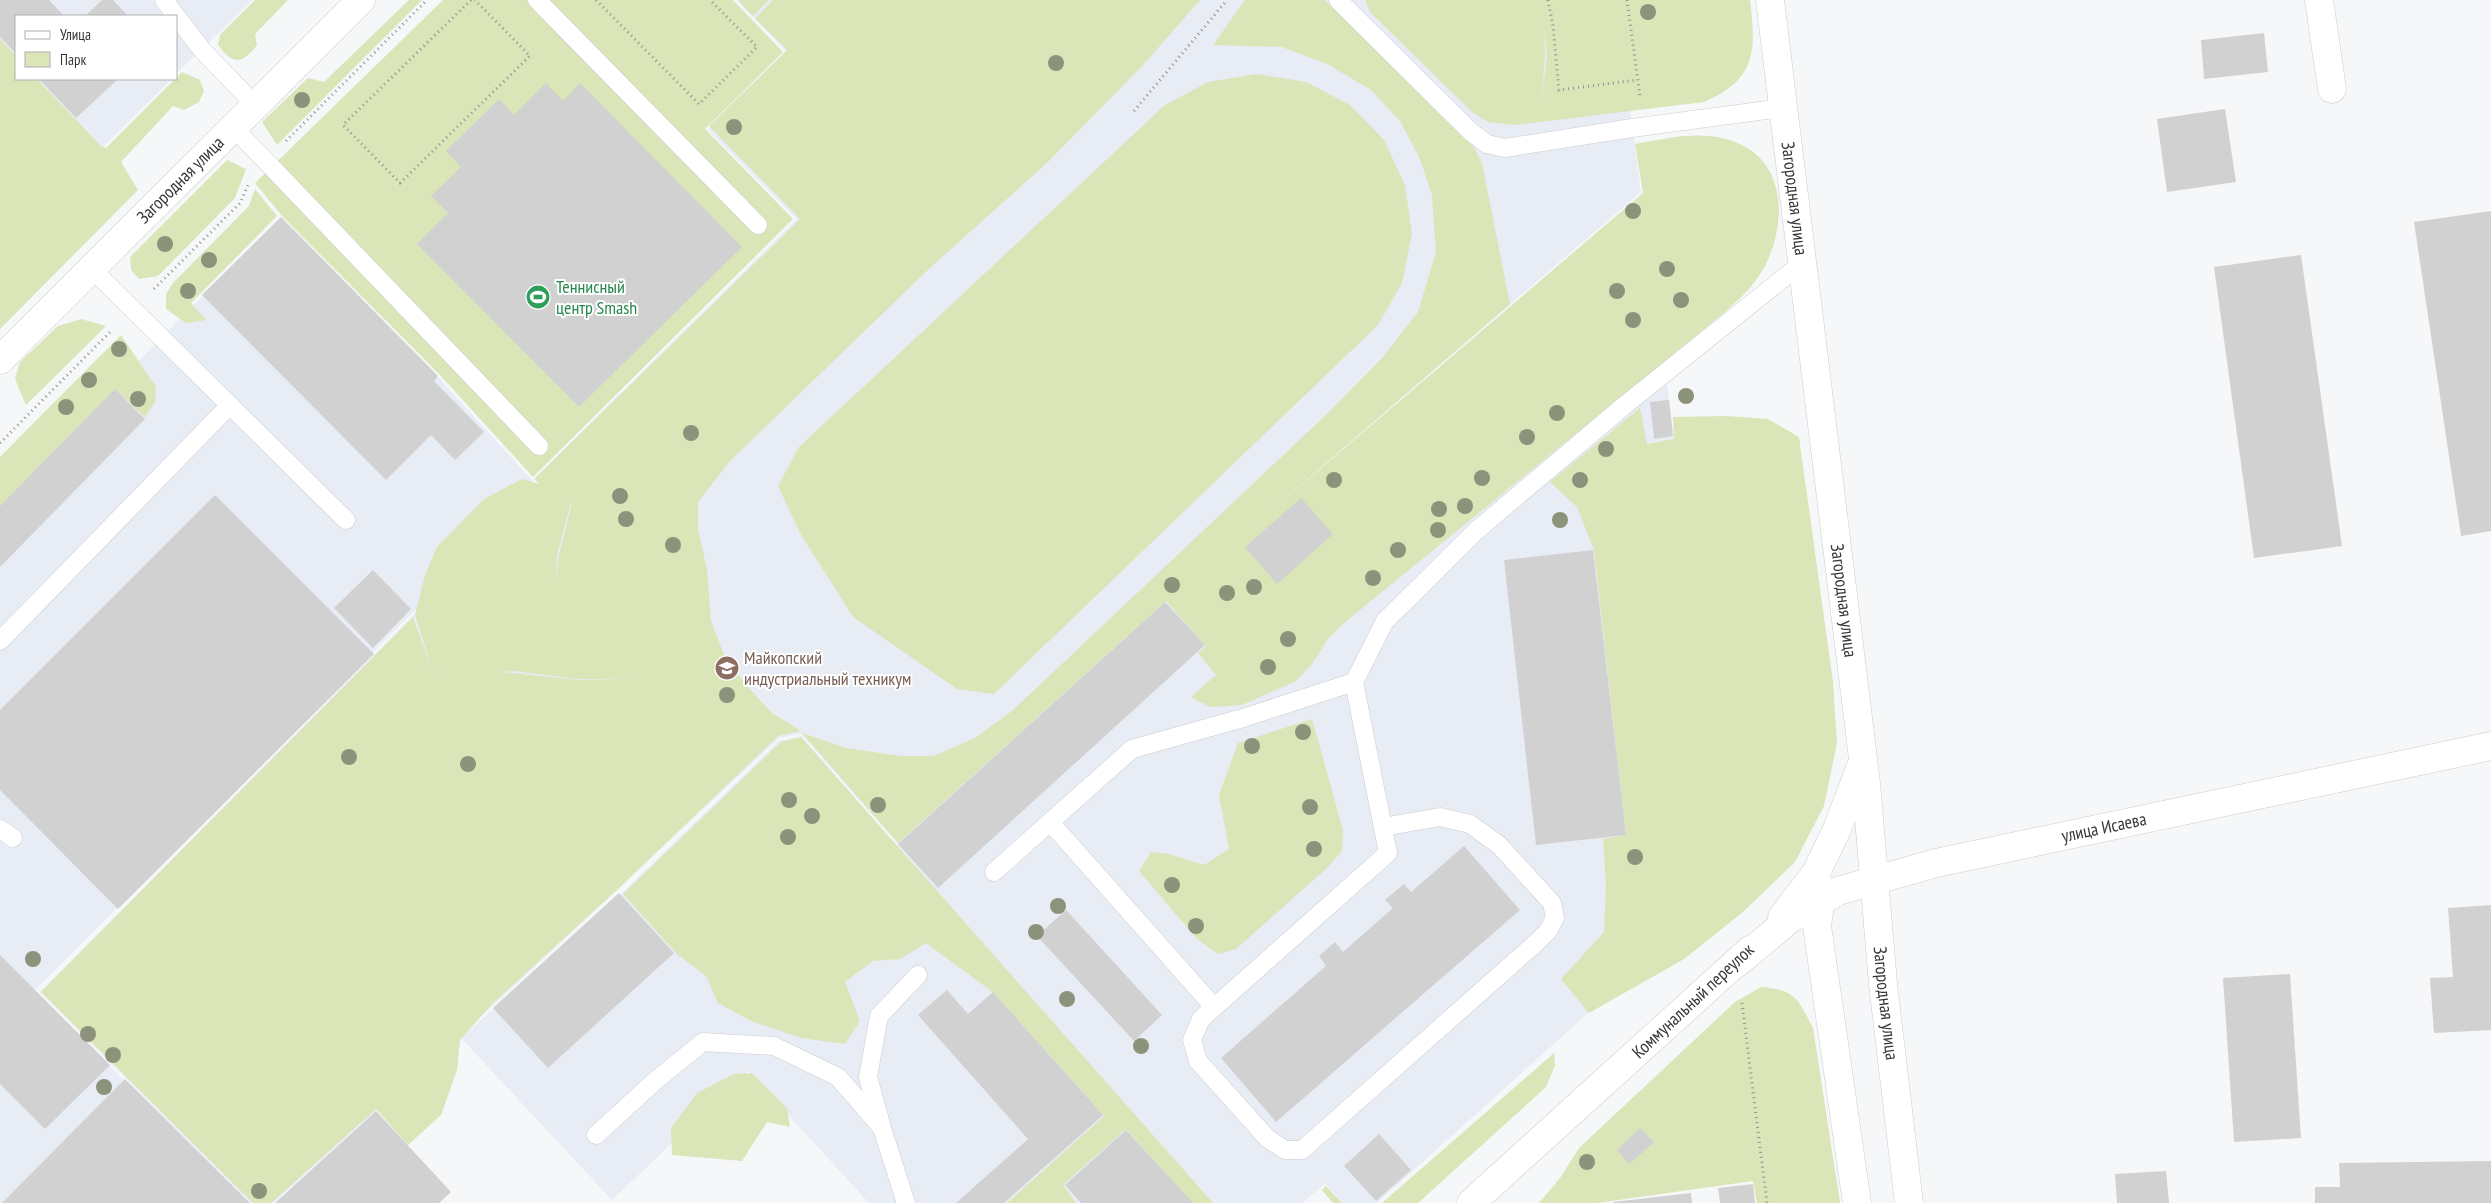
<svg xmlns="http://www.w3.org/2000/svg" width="2491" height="1203" viewBox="0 0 2491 1203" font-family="'PT Sans Narrow',sans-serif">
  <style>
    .built { fill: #e8ecf4 }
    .green { fill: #dae5b8; fill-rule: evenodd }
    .building { fill: #d1d1d2 }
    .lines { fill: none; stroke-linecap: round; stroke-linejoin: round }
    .lane-casing { stroke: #ccccce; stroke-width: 19 }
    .street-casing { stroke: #ccccce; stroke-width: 29 }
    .path { stroke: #909192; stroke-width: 3; stroke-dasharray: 1 4; stroke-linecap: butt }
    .lane { stroke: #fff; stroke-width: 18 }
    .street { stroke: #fff; stroke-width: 28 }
    .tree { fill: #8d927b }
    .labels { text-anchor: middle; stroke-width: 4; stroke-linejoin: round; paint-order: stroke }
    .street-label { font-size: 18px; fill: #373738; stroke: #fff }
    .leisure-label { font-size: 18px; fill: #27864d; stroke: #fff; text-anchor: start }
    .education-label { font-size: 18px; fill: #785e54; stroke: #fff; text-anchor: start }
  </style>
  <rect width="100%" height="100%" fill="#f6f7f8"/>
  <g class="built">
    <polygon points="0,0 252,0 176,74 176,16 16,16 16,79 172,79 0,248"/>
    <polygon points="736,0 1616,0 1641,192 1165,601 1006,746 1166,602 1642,195 1732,880 1657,951 1377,1203 1343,1203 1325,1183 1303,1203 869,1203 748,1071 612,1200 461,1038 621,894 779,741 801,736 896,845 898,844 801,734 779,738 500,999 273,1203 251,1203 40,992 541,487 534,479 797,219 708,130 787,52"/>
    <polygon points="281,217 436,375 538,487 34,991 247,1203 0,1203 0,501"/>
  </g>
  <g class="green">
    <path d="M255,0H288L255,34L257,45C242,64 234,66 218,45L220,35Z"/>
    <polygon points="409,0 422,0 277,145 262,122 308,78 324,82"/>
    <polygon points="443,0 733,0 783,52 705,129 793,219 533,477 439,374 282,216 255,183"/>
    <polygon points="738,0 769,0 753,16"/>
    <path d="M773,0H1200L1144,64L1047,163L932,266L730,461L698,502V529L707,570L711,621L724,655L746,685L772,713L801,731L778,736L617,890L493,1003L460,1040L457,1070L441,1115L408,1145L376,1109L271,1203H253L41,992L413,617L434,676L415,615L425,575L437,547L484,499L522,479L539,484L535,479L536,477L800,219L709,126L787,50L755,18ZM571,502H572L559,555L556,581L557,555ZM514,671L576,679L629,680H578L503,672Z"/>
    <path d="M1245,0H1325L1473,146L1482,163L1510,304L1258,522L1643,193L1635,144C1665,139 1695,131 1726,139C1784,154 1789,216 1766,264C1756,284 1741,298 1725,312L1344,623L1327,640L1312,664L1296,681L1242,705L1210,707L1191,697L1216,675L1198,653L1206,646L1166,601L898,843L802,733L846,748L900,756H934L975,738L1012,711L1328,413L1382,358L1418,312L1436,252L1432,195L1420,159L1400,121L1371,90L1329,65L1282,47L1213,45Z"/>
    <path d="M1365,0H1750C1756,51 1757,79 1704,102L1515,125L1488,122L1472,112L1370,12ZM1544,31L1547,56L1541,104L1545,55Z"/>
    <polygon points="0,39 16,56 16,79 37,79 101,146 106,148 182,72 200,80 204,91 199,102 184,110 173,106 121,162 138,190 0,329"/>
    <polygon points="1257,74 1306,82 1350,105 1384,140 1405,185 1412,234 1402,283 1378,325 994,694 957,689 853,617 800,533 778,486 799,447 1165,105 1208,82"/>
    <polygon points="227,160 246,169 235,198 158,276 139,279 131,270 130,257"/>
    <polygon points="255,189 277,216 191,303 206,320 186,323 166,309 166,294 173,283 249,206"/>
    <polygon points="81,319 106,326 26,405 15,379 20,362 58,326"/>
    <polygon points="121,335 156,387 155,402 145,417 115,389 0,506 0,457"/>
    <polygon points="1640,408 1647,444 1674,439 1673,417 1726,416 1768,419 1799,437 1833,682 1837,743 1824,806 1795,862 1743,912 1684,959 1589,1013 1561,979 1604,932 1606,886 1603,839 1626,835 1594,550 1577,507 1550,482"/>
    <polygon points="1312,719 1343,830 1342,851 1327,868 1236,949 1218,954 1197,939 1139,871 1151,852 1169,854 1204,865 1229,849 1219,795 1238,743"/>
    <polygon points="801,737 1213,1203 1192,1203 1126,1129 1063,1185 1076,1203 1007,1203 1104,1116 994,993 926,943 900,959 873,961 845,982 860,1021 845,1044 801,1038 751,1021 718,1003 706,976 677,954 623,894 781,742"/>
    <path d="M1761,987C1796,990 1798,999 1813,1028L1840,1203H1757L1753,1181L1597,1203H1539L1560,1178L1579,1148L1735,1002Z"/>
    <polygon points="1554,1053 1555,1065 1546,1087 1418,1203 1382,1203"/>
    <polygon points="752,1073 787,1108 790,1127 767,1122 742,1161 672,1155 671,1128 697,1093 734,1074"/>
    <polygon points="1326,1186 1342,1203 1333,1203 1322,1190"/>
  </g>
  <g class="building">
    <polygon points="0,0 49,0 64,16 16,16 16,54 0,37"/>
    <polygon points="102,0 113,0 128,16 85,16"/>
    <polygon points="2264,33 2268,72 2204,79 2201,40"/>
    <polygon points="39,79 118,79 76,118"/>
    <polygon points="546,83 563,101 580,83 742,247 579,407 417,244 448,213 431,196 461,167 446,151 499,99 514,115"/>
    <polygon points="2225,109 2236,182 2167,192 2157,119"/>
    <polygon points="2491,211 2491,531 2461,536 2414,222"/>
    <polygon points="281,217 438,376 434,381 484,432 455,460 431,435 386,480 202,295"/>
    <polygon points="2301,255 2342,546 2254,558 2214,267"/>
    <polygon points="115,389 145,419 0,567 0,506"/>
    <polygon points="1669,400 1673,436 1654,439 1650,402"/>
    <polygon points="215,495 374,654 118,909 0,790 0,710"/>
    <polygon points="1301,498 1333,534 1277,584 1245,547"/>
    <polygon points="1593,550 1626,835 1536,845 1504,560"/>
    <polygon points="373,570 411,609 373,648 334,608"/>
    <polygon points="1165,602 1205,645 938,888 898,844"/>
    <polygon points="1464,846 1520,910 1276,1122 1221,1058 1326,966 1319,956 1335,942 1343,952 1393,908 1385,900 1404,884 1411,892"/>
    <polygon points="619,893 674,953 548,1068 493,1008"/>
    <polygon points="2491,905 2491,1030 2434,1033 2430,978 2453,977 2448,908"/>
    <polygon points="1066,910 1162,1015 1134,1041 1037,936"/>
    <polygon points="0,955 110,1065 45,1129 0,1084"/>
    <polygon points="2290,974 2301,1138 2234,1142 2223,978"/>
    <polygon points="947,990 968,1014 993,992 1103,1115 1004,1203 956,1203 1028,1139 918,1015"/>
    <polygon points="125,1079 250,1203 2,1203"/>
    <polygon points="376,1111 451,1192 439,1203 275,1203"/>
    <polygon points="1640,1128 1654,1142 1629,1164 1617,1150"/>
    <polygon points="1126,1130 1193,1203 1081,1203 1065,1185"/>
    <polygon points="1379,1134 1411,1170 1376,1201 1344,1166"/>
    <polygon points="2491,1161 2491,1203 2315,1203 2315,1187 2340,1187 2339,1163"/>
    <polygon points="2166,1171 2169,1203 2117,1203 2115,1174"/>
    <polygon points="1753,1184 1755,1203 1720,1203 1718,1188"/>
    <polygon points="1691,1193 1692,1203 1613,1203 1613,1202"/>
  </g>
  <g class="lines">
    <defs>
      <g id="lane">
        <polyline points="164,0 203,51 256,106"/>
        <polyline points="537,0 758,225"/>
        <polyline points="1338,0 1471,132 1487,144 1505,148 1632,128 1782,108"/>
        <polyline points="234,128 539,446"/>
        <polyline points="92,269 346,520"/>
        <polyline points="0,641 230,405"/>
        <polyline points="1050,822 1214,1007"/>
        <polyline points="1383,827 1440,817 1470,824 1499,845 1552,903 1555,918 1548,931 1537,942 1302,1150 1285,1150 1267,1138 1198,1061 1192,1040 1201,1019 1388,853 1354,682 1385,621 1477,530 1625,405 1801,264"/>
        <polyline points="0,829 13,838"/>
        <polyline points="994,872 1132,749 1243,718 1354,682"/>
        <polyline points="881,1124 868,1077 879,1016 918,975"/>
        <polyline points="596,1135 655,1081 703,1042 774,1046 838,1077 882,1128 906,1203"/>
      </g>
      <g id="street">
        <path id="s1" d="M1770,0L1866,783L1883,984L1909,1203"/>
        <polyline points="2319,0 2332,89"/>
        <path id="s2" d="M0,360L361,0"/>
        <polyline points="1822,889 1817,926 1857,1203"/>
        <polyline points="1782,917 1816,873 1838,827 1861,766"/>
        <path id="s3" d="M1737,963L1791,918L1838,891L1936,863L2491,746"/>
        <polyline points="1471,1203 1750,950"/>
      </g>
    </defs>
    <use href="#lane" class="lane-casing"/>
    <use href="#street" class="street-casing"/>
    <g class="path">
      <polyline points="471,0 343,125 400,183 530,56 475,0"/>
      <polyline points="596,0 699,104 757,47 710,0"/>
      <polyline points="1548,0 1553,26 1559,90 1637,80"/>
      <polyline points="1627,0 1640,96"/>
      <polyline points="1134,111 1227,0"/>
      <polyline points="286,141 427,0"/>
      <polyline points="154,289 240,203 248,185"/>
      <polyline points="0,443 112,330"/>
      <polyline points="1742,1003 1767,1203"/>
    </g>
    <use href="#lane" class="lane"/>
    <use href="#street" class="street"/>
  </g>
  <g class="tree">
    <circle cx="1648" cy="12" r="8"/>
    <circle cx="1056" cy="63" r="8"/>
    <circle cx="302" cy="100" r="8"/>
    <circle cx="734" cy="127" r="8"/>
    <circle cx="1633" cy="211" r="8"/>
    <circle cx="165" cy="244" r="8"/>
    <circle cx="209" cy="260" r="8"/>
    <circle cx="1667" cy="269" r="8"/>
    <circle cx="188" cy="291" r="8"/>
    <circle cx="1617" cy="291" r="8"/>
    <circle cx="1681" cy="300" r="8"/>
    <circle cx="1633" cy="320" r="8"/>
    <circle cx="119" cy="349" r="8"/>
    <circle cx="89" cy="380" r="8"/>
    <circle cx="1686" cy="396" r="8"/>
    <circle cx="138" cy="399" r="8"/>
    <circle cx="66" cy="407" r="8"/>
    <circle cx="1557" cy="413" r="8"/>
    <circle cx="691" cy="433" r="8"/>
    <circle cx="1527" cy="437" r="8"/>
    <circle cx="1606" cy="449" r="8"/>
    <circle cx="1482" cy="478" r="8"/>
    <circle cx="1334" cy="480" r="8"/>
    <circle cx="1580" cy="480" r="8"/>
    <circle cx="620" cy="496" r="8"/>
    <circle cx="1465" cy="506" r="8"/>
    <circle cx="1439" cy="509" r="8"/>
    <circle cx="626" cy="519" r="8"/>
    <circle cx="1560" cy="520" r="8"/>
    <circle cx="1438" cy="530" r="8"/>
    <circle cx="673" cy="545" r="8"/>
    <circle cx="1398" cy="550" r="8"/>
    <circle cx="1373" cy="578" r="8"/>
    <circle cx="1172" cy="585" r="8"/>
    <circle cx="1254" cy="587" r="8"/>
    <circle cx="1227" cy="593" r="8"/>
    <circle cx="1288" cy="639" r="8"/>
    <circle cx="1268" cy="667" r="8"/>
    <circle cx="727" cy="695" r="8"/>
    <circle cx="1303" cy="732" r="8"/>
    <circle cx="1252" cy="746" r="8"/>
    <circle cx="349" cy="757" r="8"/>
    <circle cx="468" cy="764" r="8"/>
    <circle cx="789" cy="800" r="8"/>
    <circle cx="878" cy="805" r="8"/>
    <circle cx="1310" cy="807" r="8"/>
    <circle cx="812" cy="816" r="8"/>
    <circle cx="788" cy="837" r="8"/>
    <circle cx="1314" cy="849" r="8"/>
    <circle cx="1635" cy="857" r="8"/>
    <circle cx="1172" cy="885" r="8"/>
    <circle cx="1058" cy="906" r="8"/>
    <circle cx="1196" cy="926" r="8"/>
    <circle cx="1036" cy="932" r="8"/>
    <circle cx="33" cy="959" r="8"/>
    <circle cx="1067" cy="999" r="8"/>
    <circle cx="88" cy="1034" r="8"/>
    <circle cx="1141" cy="1046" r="8"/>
    <circle cx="113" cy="1055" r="8"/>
    <circle cx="104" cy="1087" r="8"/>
    <circle cx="1587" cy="1162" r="8"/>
    <circle cx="259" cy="1191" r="8"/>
  </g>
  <defs>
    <symbol id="stadium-disc" viewBox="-11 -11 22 22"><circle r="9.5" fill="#2e9e5b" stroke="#fff"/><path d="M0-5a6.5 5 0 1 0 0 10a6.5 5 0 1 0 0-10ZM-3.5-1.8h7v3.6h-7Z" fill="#fff"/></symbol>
    <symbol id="university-disc" viewBox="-11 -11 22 22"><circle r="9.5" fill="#8d6e63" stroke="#fff"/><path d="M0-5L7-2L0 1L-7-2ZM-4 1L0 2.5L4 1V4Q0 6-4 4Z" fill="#fff"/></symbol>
  </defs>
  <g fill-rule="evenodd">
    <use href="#stadium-disc" x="524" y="283" width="28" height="28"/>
    <use href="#university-disc" x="713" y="654" width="28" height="28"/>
  </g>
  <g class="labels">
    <g class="street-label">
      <text dy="6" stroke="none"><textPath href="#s2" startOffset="255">Загородная улица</textPath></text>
      <text dy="6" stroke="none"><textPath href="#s1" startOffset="200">Загородная улица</textPath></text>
      <text dy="6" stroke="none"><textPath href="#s1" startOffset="605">Загородная улица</textPath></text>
      <text dy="6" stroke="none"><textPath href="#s3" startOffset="398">улица Исаева</textPath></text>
      <text transform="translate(1693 1001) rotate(-43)" y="6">Коммунальный переулок</text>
      <text dy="6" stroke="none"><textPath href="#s1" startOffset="1010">Загородная улица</textPath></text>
    </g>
    <g class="leisure-label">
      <text x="556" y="293">Теннисный<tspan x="556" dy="21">центр Smash</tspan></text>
    </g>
    <g class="education-label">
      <text x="744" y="664">Майкопский<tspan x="744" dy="21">индустриальный техникум</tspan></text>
    </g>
  </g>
  <rect x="15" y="15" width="162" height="65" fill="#ffffff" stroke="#afafaf"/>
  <rect x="25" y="31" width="25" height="8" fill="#ffffff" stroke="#afafaf"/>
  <text x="60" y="40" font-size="15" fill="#373738">Улица</text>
  <rect x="25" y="52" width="25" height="15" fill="#dae5b8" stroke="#afafaf"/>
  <text x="60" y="65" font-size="15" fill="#373738">Парк</text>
</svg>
